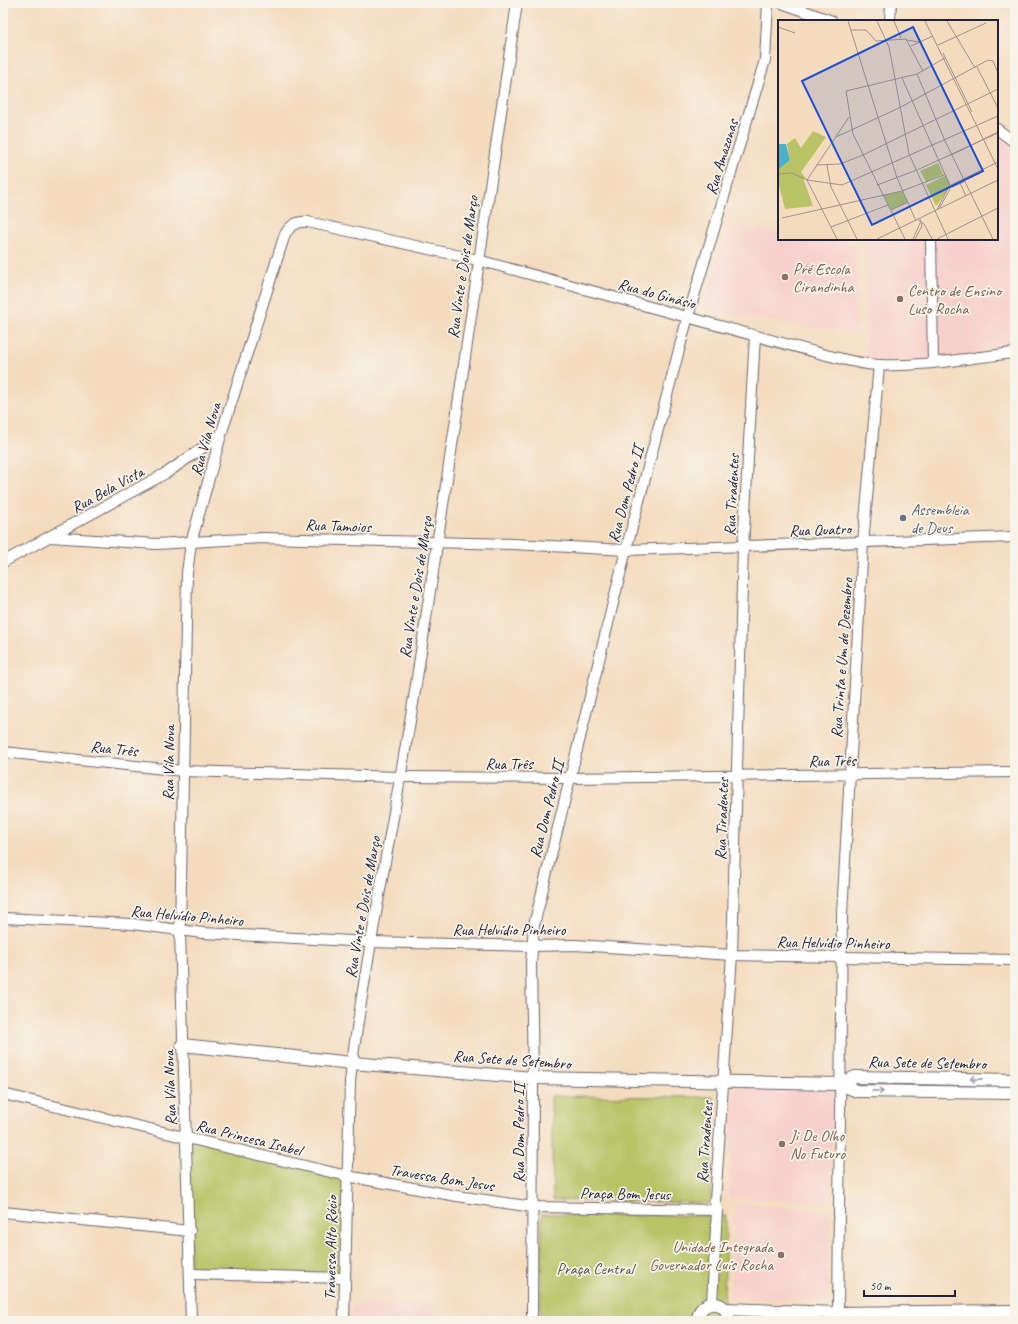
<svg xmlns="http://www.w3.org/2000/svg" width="1018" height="1324" viewBox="0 0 1018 1324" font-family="Caveat,sans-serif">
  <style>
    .built { fill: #f7d0cb }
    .green { fill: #b7c365; stroke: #6c7250 }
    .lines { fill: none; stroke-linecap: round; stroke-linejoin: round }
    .minor-casing { stroke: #6c6369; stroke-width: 12 }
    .tertiary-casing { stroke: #6c6369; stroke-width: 14 }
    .minor { stroke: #fff; stroke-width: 10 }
    .tertiary { stroke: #fff; stroke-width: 12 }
    .oneway { stroke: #9c9ca7 }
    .education-dot { fill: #8d6e63; stroke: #f7f3e8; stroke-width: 1.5 }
    .worship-dot { fill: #6b7280; stroke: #f7f3e8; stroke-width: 1.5 }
    .labels { text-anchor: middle; stroke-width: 3.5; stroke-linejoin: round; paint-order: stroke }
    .street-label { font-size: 16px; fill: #22223b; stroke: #f7f3e8 }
    .education-label { font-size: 16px; fill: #785e54; stroke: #f7f3e8; text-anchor: start }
    .worship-label { font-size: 16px; fill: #5b616d; stroke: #f7f3e8; text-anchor: start }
    .park-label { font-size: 16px; fill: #4f5248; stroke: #f7f3e8 }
    .inset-road { fill: none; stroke: #a0918a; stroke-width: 1 }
    .view { fill: #1d4ed8; fill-opacity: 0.15; stroke: #1d4ed8; stroke-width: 2 }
    .inset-edge { fill: none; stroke: #22223b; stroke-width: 2 }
  </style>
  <rect width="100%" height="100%" fill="#f7f3e8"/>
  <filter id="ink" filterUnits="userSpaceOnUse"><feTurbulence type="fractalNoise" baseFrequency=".025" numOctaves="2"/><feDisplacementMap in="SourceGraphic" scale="8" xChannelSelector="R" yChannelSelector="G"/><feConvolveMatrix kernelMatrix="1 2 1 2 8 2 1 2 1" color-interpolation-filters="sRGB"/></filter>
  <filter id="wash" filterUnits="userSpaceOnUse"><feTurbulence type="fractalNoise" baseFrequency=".012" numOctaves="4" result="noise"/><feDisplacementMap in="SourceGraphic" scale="16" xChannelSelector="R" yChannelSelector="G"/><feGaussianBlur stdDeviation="0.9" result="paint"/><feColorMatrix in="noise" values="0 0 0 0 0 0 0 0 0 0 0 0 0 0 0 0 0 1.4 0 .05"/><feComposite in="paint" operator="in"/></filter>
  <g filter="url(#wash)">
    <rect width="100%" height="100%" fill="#f4dbbe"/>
    <g class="built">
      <polygon points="997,141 1015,142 1015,353 866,363 865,239 997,239"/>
      <polygon points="730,223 779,232 779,239 821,239 856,245 857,334 702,309"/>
      <polygon points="733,1086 834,1091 830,1202 729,1198"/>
      <polygon points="736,1202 831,1212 827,1301 730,1298"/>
      <rect x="352" y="1305" width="80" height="16"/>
    </g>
    <g class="green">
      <polygon points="551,1096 713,1097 711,1203 553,1200"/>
      <polygon points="185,1137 347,1176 345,1278 191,1274"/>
      <polygon points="542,1214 726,1216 724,1314 712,1321 540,1321"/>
    </g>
  </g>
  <g filter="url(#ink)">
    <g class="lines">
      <defs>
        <g id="minor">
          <polyline points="782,3 832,21"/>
          <polyline points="890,21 891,3"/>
          <polyline points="997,129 1013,141"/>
          <polyline points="931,239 933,362"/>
          <polyline points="50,537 156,544 261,538 513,544 626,550 1015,537"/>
          <polyline points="3,562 168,472 221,435"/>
          <polyline points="3,752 183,771 401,777 570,778 1015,772"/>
          <polyline points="3,918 132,924 203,933 370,942 531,946 575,945 732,955 1015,960"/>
          <polyline points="3,1094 347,1176 457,1196 533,1207 717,1210"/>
          <polyline points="3,1212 190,1231"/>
          <polyline points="191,1274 345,1278"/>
          <polyline points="712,1303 717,1210 715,1201 732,955 743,547 755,336"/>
          <polyline points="838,1313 842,914 863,543 879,365"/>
          <path d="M191,1321L180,931L187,573L191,543L221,435L285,234C291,225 297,221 308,222L478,260L826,355C843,359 862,365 880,365C925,367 971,357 1015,353"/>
          <path d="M344,1321L350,1082L352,1063C369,938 395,815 415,691C451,462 482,232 517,3"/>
          <polyline points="532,1321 533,1078 531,964 534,925 626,550 688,316 765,60 768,3"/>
        </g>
        <g id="tertiary">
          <polyline points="182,1045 352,1063 533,1078 840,1084 857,1091 1015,1093"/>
          <polyline points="840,1084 855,1077 1015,1080"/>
          <polyline points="725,1309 838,1313 1015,1311"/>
          <path d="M698,1321C697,1298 730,1298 728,1321"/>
        </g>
      </defs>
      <use href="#minor" class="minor-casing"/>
      <use href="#tertiary" class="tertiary-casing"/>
      <use href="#minor" class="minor"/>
      <use href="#tertiary" class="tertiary"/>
    </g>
    <defs><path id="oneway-shaft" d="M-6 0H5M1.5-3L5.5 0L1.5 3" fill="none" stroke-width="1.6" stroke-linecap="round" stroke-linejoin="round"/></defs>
    <g class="oneway">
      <use href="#oneway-shaft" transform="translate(976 1079) rotate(-179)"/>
      <use href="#oneway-shaft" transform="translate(878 1091) rotate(1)"/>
    </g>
  </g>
  <g class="education-dot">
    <circle cx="785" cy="277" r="4"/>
    <circle cx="900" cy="299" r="4"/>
    <circle cx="782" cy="1144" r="4"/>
    <circle cx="781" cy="1255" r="4"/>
  </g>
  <circle class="worship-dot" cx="903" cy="518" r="4"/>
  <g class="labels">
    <g class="street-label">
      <text transform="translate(721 157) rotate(-73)" y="6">Rua Amazonas</text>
      <text transform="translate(462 267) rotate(-82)" y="6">Rua Vinte e Dois de Março</text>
      <text transform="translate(657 293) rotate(15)" y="6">Rua do Ginásio</text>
      <text transform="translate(205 439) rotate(-74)" y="6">Rua Vila Nova</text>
      <text transform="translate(107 489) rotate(-29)" y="6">Rua Bela Vista</text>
      <text transform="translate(625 494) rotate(-75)" y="6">Rua Dom Pedro II</text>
      <text transform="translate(731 495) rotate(-87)" y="6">Rua Tiradentes</text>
      <text transform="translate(338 525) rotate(2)" y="6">Rua Tamoios</text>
      <text transform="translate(820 529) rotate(-2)" y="6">Rua Quatro</text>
      <text transform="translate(415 587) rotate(-81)" y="6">Rua Vinte e Dois de Março</text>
      <text transform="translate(841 658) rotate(-86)" y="6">Rua Trinta e Um de Dezembro</text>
      <text transform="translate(114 748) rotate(6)" y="6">Rua Três</text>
      <text transform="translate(832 760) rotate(-1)" y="6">Rua Três</text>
      <text transform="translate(168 763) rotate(-89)" y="6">Rua Vila Nova</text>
      <text x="509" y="769">Rua Três</text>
      <text transform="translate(546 809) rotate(-76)" y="6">Rua Dom Pedro II</text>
      <text transform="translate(721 819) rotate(-88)" y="6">Rua Tiradentes</text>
      <text transform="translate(362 907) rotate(-80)" y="6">Rua Vinte e Dois de Março</text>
      <text transform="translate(187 915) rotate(5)" y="6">Rua Helvídio Pinheiro</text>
      <text x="509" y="935">Rua Helvídio Pinheiro</text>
      <text transform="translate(833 942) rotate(1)" y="6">Rua Helvídio Pinheiro</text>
      <text transform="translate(512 1059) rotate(4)" y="6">Rua Sete de Setembro</text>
      <text transform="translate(927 1062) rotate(1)" y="6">Rua Sete de Setembro</text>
      <text transform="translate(169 1088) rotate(-92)" y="6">Rua Vila Nova</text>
      <text transform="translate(518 1133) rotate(-90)" y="6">Rua Dom Pedro II</text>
      <text transform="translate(249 1137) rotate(14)" y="6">Rua Princesa Isabel</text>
      <text transform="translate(704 1142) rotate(-86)" y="6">Rua Tiradentes</text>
      <text transform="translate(442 1177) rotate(9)" y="6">Travessa Bom Jesus</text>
      <text transform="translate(625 1193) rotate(1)" y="6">Praça Bom Jesus</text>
      <text transform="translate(330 1248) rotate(-89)" y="6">Travessa Alto Rócio</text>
    </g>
    <g class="education-label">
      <text x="793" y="274">Pré Escola<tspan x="793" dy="18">Cirandinha</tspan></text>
      <text x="908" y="296">Centro de Ensino<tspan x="908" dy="18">Luso Rocha</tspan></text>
      <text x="790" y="1141">Ji De Olho<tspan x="790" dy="18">No Futuro</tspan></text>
      <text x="773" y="1252" text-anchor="end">Unidade Integrada<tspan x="773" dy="18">Governador Luís Rocha</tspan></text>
    </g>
    <g class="worship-label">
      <text x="911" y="515">Assembleia<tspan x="911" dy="18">de Deus</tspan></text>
    </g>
    <g class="park-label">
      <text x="595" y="1274">Praça Central</text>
    </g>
  </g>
  <g transform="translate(778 20)">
    <rect width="220" height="220" fill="#f4dbbe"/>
    <path d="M35,111L48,117L23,152L29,160L25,158L35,186L7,189L0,162V150L12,140L9,124L17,118L23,128ZM160,143L165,154L148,162L142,151ZM168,155L173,166L158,186L148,165ZM124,171L130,182L113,190L105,175Z" fill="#b7c365"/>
    <path d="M0,124H8L12,140L0,150Z" fill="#4bb1ca"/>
    <path class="inset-road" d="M70,1L119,158L138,201M99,1L111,27L131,134L170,219M116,1L123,18M147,1L220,149M169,1L197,48M0,7L17,13M73,10H88L98,21L128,19L145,51M129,20L141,22M160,25L208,3M133,26L155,16M165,33L194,92M199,47L220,88M139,54L167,121L215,219M124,58L173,168L171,165M58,117L121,88L210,40L215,41L220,53M173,135L220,112M38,145L62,144L85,135L220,69M49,145L53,167L79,219M0,154L14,153L29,160L64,165L220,96M182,163L188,176M99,165L139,150L220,113M173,165L220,142M174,167L186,162M161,189L172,169M113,190L130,182M159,190L170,168M4,198L124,171L166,155M140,200L146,204L154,219M53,207L110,185M59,219L29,160L71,97M99,219L220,160M127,219L75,114L68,71L139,54L167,38M135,219L142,203M137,219L144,206L142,199M159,219L220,188"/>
    <path class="view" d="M135,7L205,151L94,205L24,61Z"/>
    <rect width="220" height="220" class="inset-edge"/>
  </g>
  <rect width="1018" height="1324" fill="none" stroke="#f7f3e8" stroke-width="16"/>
  <path d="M864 1290v6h91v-6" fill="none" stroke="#22223b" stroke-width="2"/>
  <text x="870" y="1290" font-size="12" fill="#22223b" stroke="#f7f3e8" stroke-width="3" paint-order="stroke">50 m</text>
</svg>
